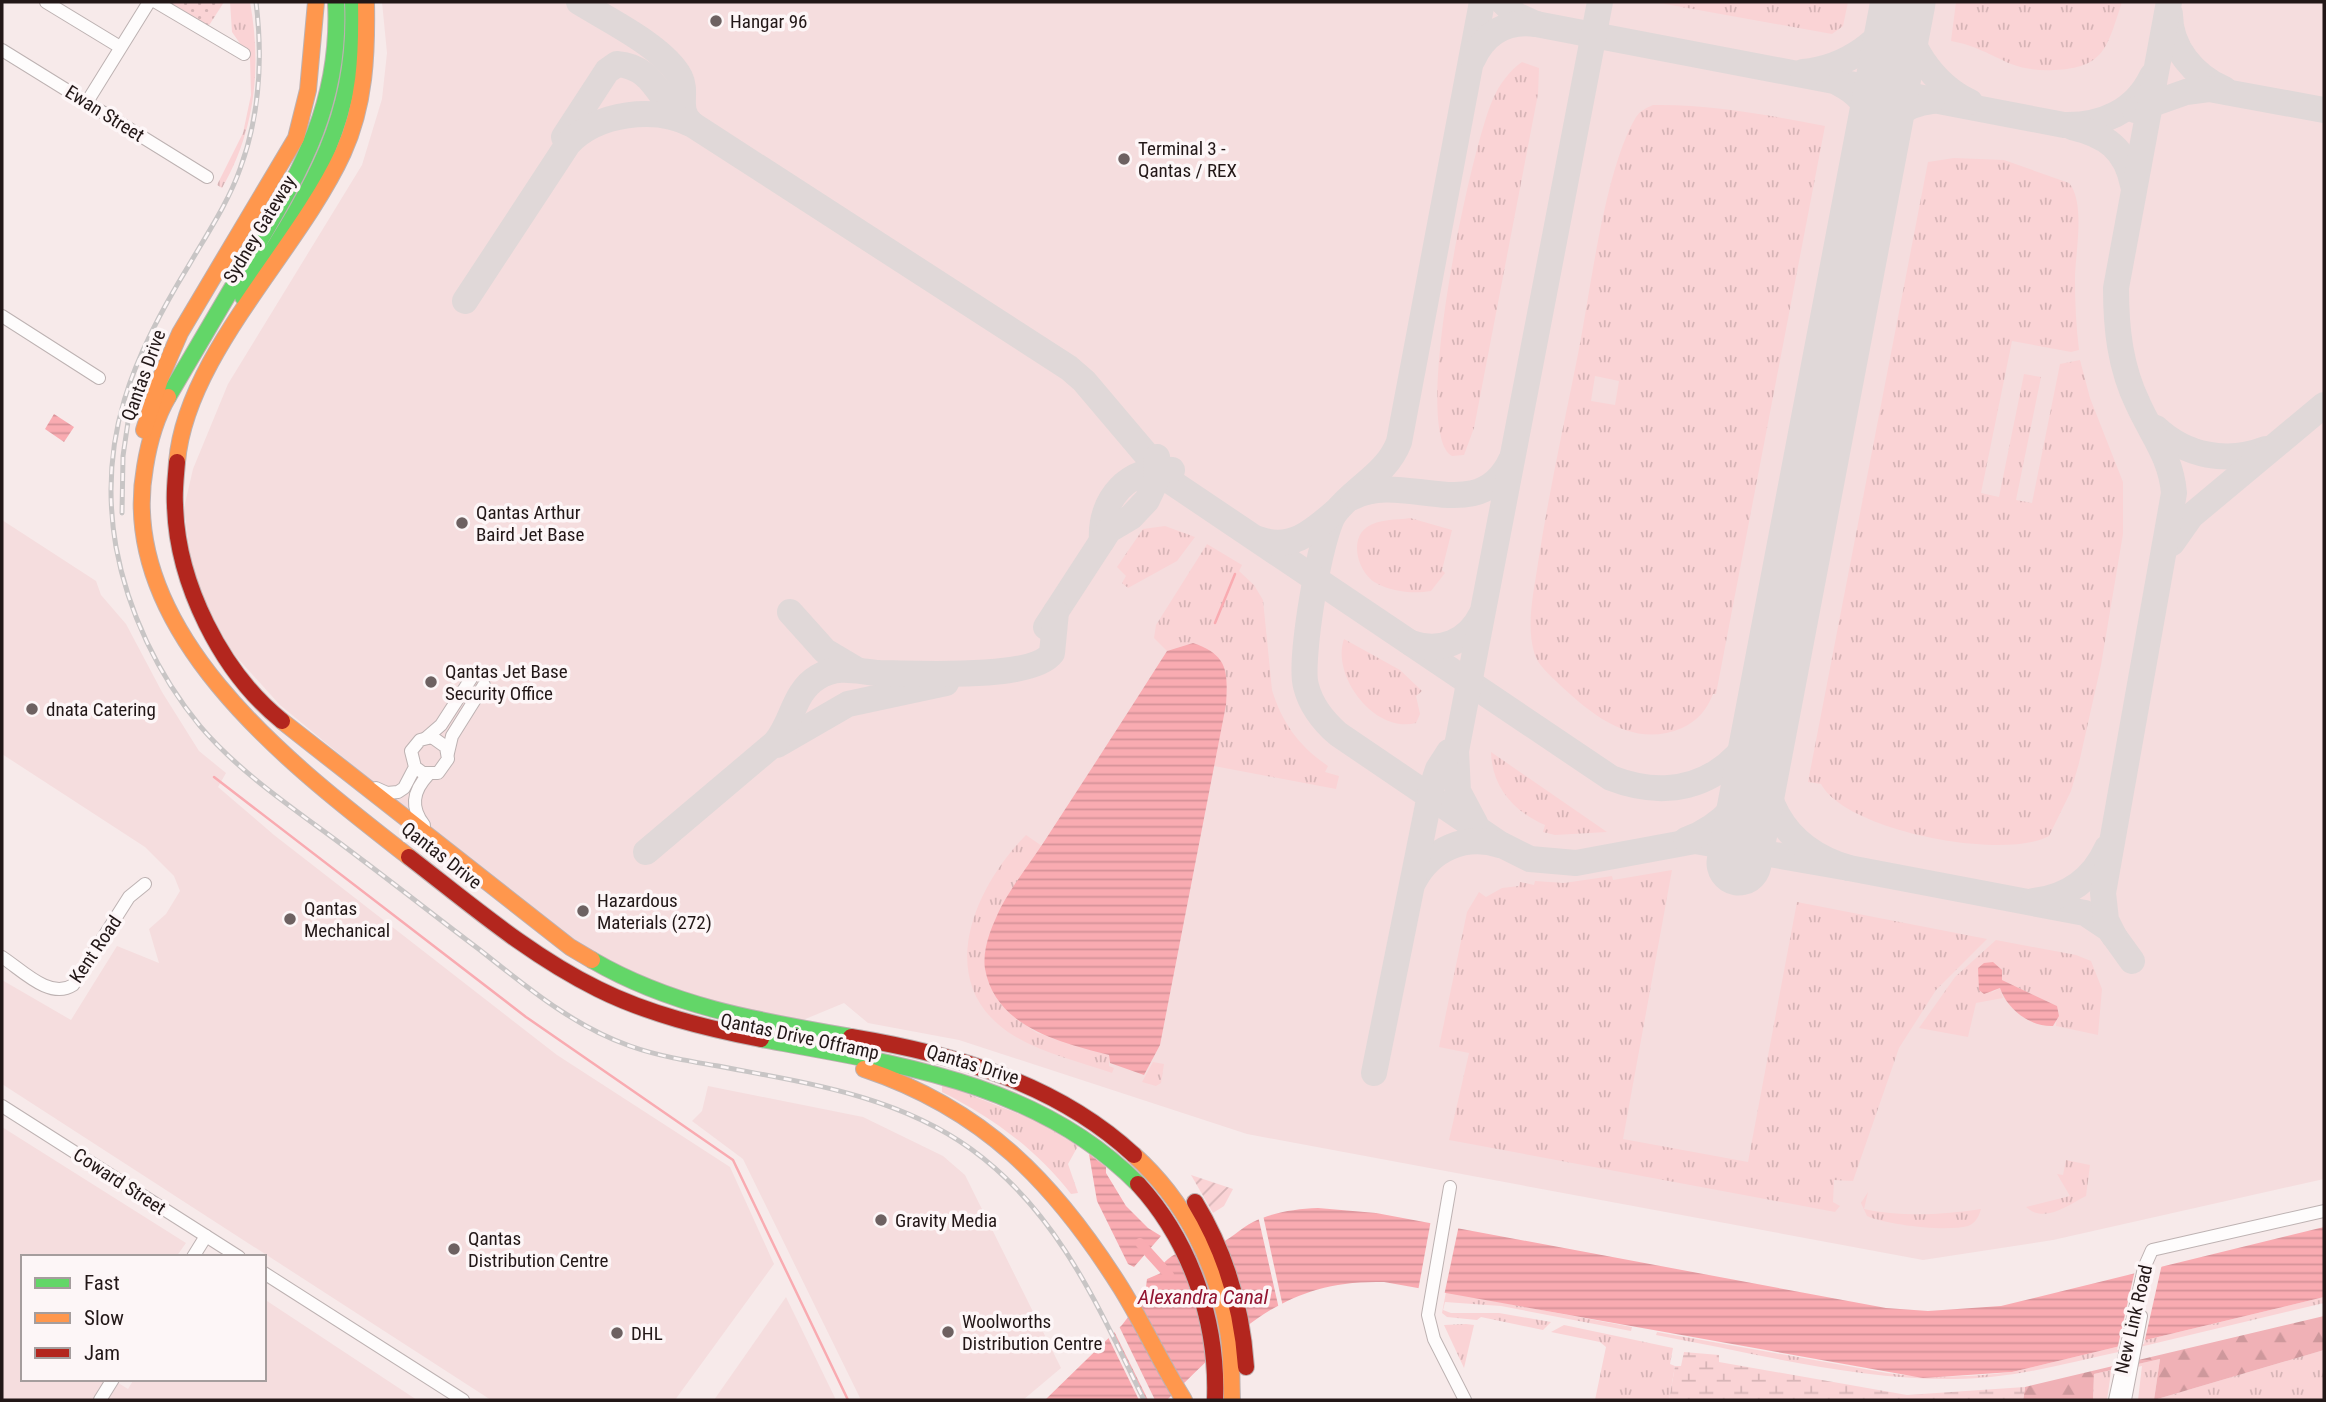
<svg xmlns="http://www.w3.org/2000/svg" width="2326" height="1402" viewBox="0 0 2326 1402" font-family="'Roboto Condensed',sans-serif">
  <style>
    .built { fill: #f5ddde }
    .grass { fill: url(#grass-tufts); fill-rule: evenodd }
    .forest { fill: url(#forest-firs) }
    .wetland { fill: url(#wetland-marsh) }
    .park { fill: url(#park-dots) }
    .garden { fill: url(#garden-furrows) }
    .water { fill: url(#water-rules) }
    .pier { fill: #f7eaea }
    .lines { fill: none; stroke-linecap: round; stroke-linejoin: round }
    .stream { stroke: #f9abb1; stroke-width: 2.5 }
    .canal { stroke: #f9abb1; stroke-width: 10 }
    .taxiway { stroke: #e0d8d8; stroke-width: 26 }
    .runway { stroke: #e0d8d8; stroke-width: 65 }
    .street-casing { stroke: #bdb2b2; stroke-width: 14 }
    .fast-casing { stroke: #bdb2b2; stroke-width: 18 }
    .slow-casing { stroke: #bdb2b2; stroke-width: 18 }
    .jam-casing { stroke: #bdb2b2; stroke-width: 18 }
    .street { stroke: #fefcfc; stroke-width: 12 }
    .fast { stroke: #63d668; stroke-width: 16 }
    .slow { stroke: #ff974d; stroke-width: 16 }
    .jam { stroke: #b3261e; stroke-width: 16 }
    .rail-casing { stroke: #c8c5c5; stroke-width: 5 }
    .rail { stroke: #fdf6f7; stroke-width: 2.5; stroke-dasharray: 8; stroke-linecap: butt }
    .poi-dot { fill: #6d6161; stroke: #fdf6f7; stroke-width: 2.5 }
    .labels { text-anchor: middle; stroke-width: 7; stroke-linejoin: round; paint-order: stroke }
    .poi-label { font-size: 19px; fill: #221717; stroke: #fdf6f7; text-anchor: start }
    .street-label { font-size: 19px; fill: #221717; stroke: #fdf6f7 }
    .water-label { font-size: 21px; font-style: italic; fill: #921531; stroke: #fdf6f7 }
  </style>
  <defs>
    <pattern id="grass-tufts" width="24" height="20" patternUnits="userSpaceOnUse" patternTransform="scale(1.75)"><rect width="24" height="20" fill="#fad3d5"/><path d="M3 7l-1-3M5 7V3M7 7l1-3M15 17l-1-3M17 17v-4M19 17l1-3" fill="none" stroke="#d6b4b6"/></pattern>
    <pattern id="forest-firs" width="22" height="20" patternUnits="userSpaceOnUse" patternTransform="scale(1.75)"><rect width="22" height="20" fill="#f0b1b6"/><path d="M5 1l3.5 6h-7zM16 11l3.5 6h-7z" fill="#ce989c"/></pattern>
    <pattern id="wetland-marsh" width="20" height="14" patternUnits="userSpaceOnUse" patternTransform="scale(1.75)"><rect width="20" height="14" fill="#fad3d5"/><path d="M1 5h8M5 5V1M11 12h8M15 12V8" fill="none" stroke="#d6b4b6"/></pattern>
    <pattern id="park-dots" width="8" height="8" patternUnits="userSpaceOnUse" patternTransform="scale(1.75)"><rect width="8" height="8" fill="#fad3d5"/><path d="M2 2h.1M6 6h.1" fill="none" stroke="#d6b4b6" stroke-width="1.8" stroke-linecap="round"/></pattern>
    <pattern id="garden-furrows" width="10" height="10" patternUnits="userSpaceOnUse" patternTransform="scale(1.75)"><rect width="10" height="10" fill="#fad3d5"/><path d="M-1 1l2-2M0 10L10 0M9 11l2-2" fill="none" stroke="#d6b4b6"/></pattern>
    <pattern id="water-rules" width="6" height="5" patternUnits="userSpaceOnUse" patternTransform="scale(1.75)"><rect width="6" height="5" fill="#f9abb1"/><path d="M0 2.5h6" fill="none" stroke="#d59298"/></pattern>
  </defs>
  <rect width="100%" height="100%" fill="#f7eaea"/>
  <g class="built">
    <polygon points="382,2 2324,2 2324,1179 2053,1240 1923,1260 1247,1134 959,1040 868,1023 844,1003 803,1020 681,996 577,943 447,843 280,705 231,651 193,580 184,508 193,469 228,384 362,165 382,99 387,53"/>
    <polygon points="2,520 96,581 101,595 126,624 162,692 199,751 226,773 218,787 274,835 557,1055 730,1167 774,1264 675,1400 491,1400 2,1084 2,980 71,1020 117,946 159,963 149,929 166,914 180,891 174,876 145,847 2,754"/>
    <polygon points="708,1086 863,1117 943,1156 965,1175 1061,1368 1023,1400 861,1400 743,1159 692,1121 702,1111"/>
    <polygon points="2,1127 186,1243 176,1257 23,1257 23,1379 112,1379 128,1389 134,1379 264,1379 264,1299 417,1400 2,1400"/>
    <polygon points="786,1297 836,1400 714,1400"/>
  </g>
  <g class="grass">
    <path d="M230,2H250C262,67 255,131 222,188L217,185L243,133L251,95L250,58L232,32Z"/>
    <polygon points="1654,2 1848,2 1843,26 1832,34"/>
    <path d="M1956,2H2122C2107,47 2105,68 2054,70C2040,71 2024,69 2011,64C1988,54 1977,46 1951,41Z"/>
    <path d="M1522,62L1539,68L1538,94L1474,428L1464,455L1452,456C1409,432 1472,144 1493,99C1499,85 1509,71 1522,62Z"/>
    <path d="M1653,105C1712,104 1767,115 1825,126L1716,694H1713C1707,710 1697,721 1682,728C1634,749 1593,716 1560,685C1551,676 1537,665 1534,652C1526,624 1534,591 1538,563C1549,491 1565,420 1579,349C1591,287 1605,169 1636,117C1640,111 1646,108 1653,105ZM1595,376L1619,381L1615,405L1591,401Z"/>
    <path d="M1954,158L2004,160L2069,183C2086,203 2075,254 2075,279C2075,303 2076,326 2079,350L2071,352L2012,341L1981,493L1999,497L2024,374L2041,377L2016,500L2032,503L2060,364L2080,360L2090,398L2123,482V534L2101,665L2079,763L2071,791L2049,836C2004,861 1846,831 1821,784L1808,782L1928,162Z"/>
    <path d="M1410,518L1452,530L1442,570L1445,573L1431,591C1414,594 1392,592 1376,583C1359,574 1348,540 1367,527C1378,519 1397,520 1410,518Z"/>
    <polygon points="1165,526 1195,537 1177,561 1128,588 1122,583 1126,576 1117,567 1143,529"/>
    <path d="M1207,544L1242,565L1239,571L1254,585L1263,600L1272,690C1282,723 1299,746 1328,766L1325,772L1339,776L1336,789L1214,766L1226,705L1193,643L1167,651L1154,638L1156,625Z"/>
    <path d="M1344,639L1400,670L1422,691L1416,696L1420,714L1416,723C1374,734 1331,675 1344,639Z"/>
    <path d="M1491,752L1607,832L1555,835L1543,832L1545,825C1513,811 1492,787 1491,752Z"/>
    <path d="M1026,835L1042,846L996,919L985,953V970L991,985L1021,1022L1037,1033L1109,1055V1066L1114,1068L1112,1073C1081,1062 1045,1054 1016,1037C931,987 972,890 1026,835Z"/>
    <polygon points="1672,870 1623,1139 1748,1162 1797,902 1987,939 1936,990 1899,1048 1853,1181 1834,1180 1833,1202 1840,1206 1835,1212 1449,1140 1469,1053 1439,1047 1467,912 1479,892 1486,897 1502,888 1519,886 1520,882 1534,885 1535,881 1564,883 1612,876 1613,880"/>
    <polygon points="1996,940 2076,955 2091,961 2102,989 2098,1035 2056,1026 2057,1006 2002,980 1991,993 2000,988 2003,998 1976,1003 1968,1037 1919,1028 1955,977"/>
    <polygon points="1153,1062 1164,1064 1161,1083 1156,1086 1142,1082"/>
    <path d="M942,1084L1037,1121L1078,1146L1068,1164L1078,1193L1071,1194C1036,1149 993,1118 942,1092Z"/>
    <path d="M2066,1160L2090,1165L2086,1196C2068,1205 2045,1224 2026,1207L2070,1196L2057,1174L2063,1175Z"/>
    <path d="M1868,1192L1864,1209C1900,1217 1943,1215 1981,1209C1979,1216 1976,1223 1968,1226C1946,1232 1887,1225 1867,1216L1861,1203Z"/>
    <polygon points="1446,1292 1632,1327 1631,1331 1501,1306 1445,1302 1443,1310 1451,1313 1499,1313 1551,1322 1543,1330 1481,1317 1477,1320 1447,1317 1442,1313"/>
    <path d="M2324,1297V1303C2257,1319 2190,1335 2123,1351C2067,1363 2012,1379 1955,1379C1854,1380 1755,1353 1656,1335L1657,1332L1887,1373C1930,1379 1969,1377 2012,1372Z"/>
    <polygon points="1466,1324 1474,1325 1464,1368 1444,1325"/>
    <polygon points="1564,1325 1673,1348 1670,1364 1675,1366 1669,1400 1595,1400 1606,1347 1600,1342 1551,1332"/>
    <polygon points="2324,1350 2324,1400 2138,1400 2142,1366 2111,1372 2107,1400 2093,1400 2094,1374 2160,1359 2154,1400"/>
  </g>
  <polygon class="forest" points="2324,1316 2324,1350 2154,1400 2160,1359 2094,1374 2093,1400 2023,1400 2025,1387"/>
  <polygon class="wetland" points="1684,1352 1719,1355 1719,1362 1907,1395 2025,1387 2023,1400 1669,1400 1675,1366 1681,1366"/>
  <polygon class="park" points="166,2 224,2 208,27"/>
  <polygon class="garden" points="1191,1175 1233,1189 1224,1206 1213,1213"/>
  <g class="water">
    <polygon points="54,414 74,427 64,442 45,429"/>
    <path d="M1193,643C1228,655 1228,671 1226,705L1160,1045L1144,1075L1110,1063L1109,1055C1061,1042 996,1028 985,969C982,948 992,926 1001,907C1015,881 1035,857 1051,831C1090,771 1129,711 1167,651Z"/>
    <path d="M1993,962L2002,970V980L2057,1006L2059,1016L2053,1026C2030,1027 2007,1009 2000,988L1984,994L1979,990L1978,968L1984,963Z"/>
    <polygon points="1089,1154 1106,1167 1106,1173 1126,1206 1148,1228 1161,1236 1134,1267 1128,1264 1097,1201"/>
    <path d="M1318,1208L1376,1213L1886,1308L1928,1311L2001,1306L2324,1227V1297L2012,1372L1923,1378L1384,1282C1281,1279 1235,1334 1167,1400H1045L1122,1325L1145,1295L1147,1279L1161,1273V1266C1181,1244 1192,1253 1216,1245C1229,1241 1241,1228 1253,1222C1274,1212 1295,1209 1318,1208Z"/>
  </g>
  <g class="pier">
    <polygon points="1263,1215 1283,1307 1279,1309 1258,1216"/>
    <polygon points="1431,1220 1459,1225 1444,1296 1418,1291"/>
    <polygon points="2162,1264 2144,1344 2117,1350 2135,1270"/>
    <polygon points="1118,1324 1155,1400 1148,1400 1113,1329"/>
    <polygon points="1111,1330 1145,1400 1139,1400 1107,1335"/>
  </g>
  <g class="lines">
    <g class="stream">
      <polyline points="1215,623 1235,574"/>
      <polyline points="214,777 526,1017 733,1160 848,1400"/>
    </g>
    <polyline class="canal" points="1140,1243 1169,1275"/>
    <g class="taxiway">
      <path d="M579,2C608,20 664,47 680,77C688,93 676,109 691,123"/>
      <path d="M1482,2L1399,442C1387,474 1355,487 1335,513C1320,533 1299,662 1306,686C1311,706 1323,721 1338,734L1500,844L1530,859L1576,863L1695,841L1849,868"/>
      <path d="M1503,2L1516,15L1536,24L2064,125C2101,126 2135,112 2152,76"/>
      <path d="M1905,2C1903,43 1934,85 1970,102"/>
      <path d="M2170,14C2170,48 2194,76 2224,89"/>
      <path d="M1473,59C1485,33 1507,20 1536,24"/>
      <path d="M1803,72C1845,68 1886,41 1901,2"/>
      <path d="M1840,84C1875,102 1877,130 1871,165"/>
      <polyline points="1885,96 1893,46 1888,13"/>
      <polyline points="2135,110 2186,92 2209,89 2324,110"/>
      <path d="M2072,127C2106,135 2126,149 2133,185"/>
      <path d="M564,137L607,71L617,64C655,67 658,100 683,119"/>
      <path d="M1876,150C1882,122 1903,104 1932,101"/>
      <path d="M465,301L568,144C596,113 656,105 693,125L1069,368L1084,381L1167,479L1611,778C1693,810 1757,763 1773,681"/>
      <path d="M2156,428C2186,456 2227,464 2266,449"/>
      <path d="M1353,497C1403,470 1479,529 1511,460"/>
      <path d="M1258,539C1290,551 1311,533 1335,512"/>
      <path d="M1102,541C1099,499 1129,466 1172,470"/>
      <polyline points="2172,543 2191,516 2324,405"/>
      <polyline points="790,612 825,651 857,670"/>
      <polyline points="1046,627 1109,530 1131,517 1147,500 1156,481 1157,457"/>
      <path d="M1411,643C1440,653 1468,642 1481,615"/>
      <path d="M1767,726C1754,794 1781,848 1849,868L2085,913L2109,929L2132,961"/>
      <polyline points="777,745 848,704 946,683"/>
      <polyline points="1475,823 1458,791 1456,751 1600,2"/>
      <path d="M1686,840C1723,826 1750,797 1758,757"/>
      <path d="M646,852L775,743C793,722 793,692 818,677C839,664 858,672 880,673C915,673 1032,681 1052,653L1056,612"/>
      <path d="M1414,881C1431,849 1465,834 1500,845"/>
      <path d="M2034,901C2067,897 2093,879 2107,848"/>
      <path d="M2114,936L2106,920L2103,893L2174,493C2171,457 2152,435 2138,404C2120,367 2116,328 2116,288L2169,2"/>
      <polyline points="1374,1073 1431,790 1438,769 1449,752"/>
    </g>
    <polyline class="runway" points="1739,863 1903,2"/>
    <defs>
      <g id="street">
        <polyline points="46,2 120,47"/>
        <polyline points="156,2 244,54"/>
        <polyline points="2,50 207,177"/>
        <polyline points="87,102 149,2"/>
        <polyline points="2,316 99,378"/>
        <polyline points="426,738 441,725 472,677"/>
        <polyline points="448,753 452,736 484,685"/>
        <polyline points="376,788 387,793 398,792 404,788 415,767 411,751 420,740 432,737 446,747 448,759 438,773 423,773 415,767"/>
        <path d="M424,825C410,807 413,791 428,775"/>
        <path d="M2,957C22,970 50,1000 73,985L129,897L145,884"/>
        <polyline points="2,1106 239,1257"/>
        <polyline points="1450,1187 1428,1315 1434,1339 1465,1400"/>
        <polyline points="193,1257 206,1236"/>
        <polyline points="264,1273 463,1400"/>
        <polyline points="100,1400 113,1379"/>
        <polyline points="2115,1400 2144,1268 2152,1250 2324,1211"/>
        <polyline points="2125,1400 2141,1316"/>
      </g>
      <g id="fast">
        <path d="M243,297C305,199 359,124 353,2"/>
        <path d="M168,397C196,349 224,302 252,254C301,170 341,104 336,2"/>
        <path d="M592,960C673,1007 759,1021 851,1037"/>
        <path d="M761,1039C896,1064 1037,1082 1138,1184"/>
      </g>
      <g id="slow">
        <path d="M168,397C155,419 149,442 145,467C115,633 295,768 409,857"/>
        <polyline points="144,430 160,379 180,333 296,138 308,90 316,2"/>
        <path d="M177,462C186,355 298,251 343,153C365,105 367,54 366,2"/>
        <polyline points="282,721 570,947 592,960"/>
        <path d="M864,1069C984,1109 1055,1183 1121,1288C1144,1325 1161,1364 1184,1400"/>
        <path d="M1134,1155C1185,1201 1216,1263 1228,1331C1232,1353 1231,1377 1232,1400"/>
      </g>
      <g id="jam">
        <path d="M177,462C176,476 174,490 175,505C177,583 221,672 282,721"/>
        <path d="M409,857C470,904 529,955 598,989C648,1014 706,1028 761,1039"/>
        <path d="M851,1037C954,1054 1056,1083 1134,1155"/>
        <path d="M1138,1184C1191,1242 1218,1322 1215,1400"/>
        <path d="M1195,1202C1226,1253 1242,1308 1246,1367"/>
      </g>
    </defs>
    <use href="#street" class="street-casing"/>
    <use href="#fast" class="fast-casing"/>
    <use href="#slow" class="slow-casing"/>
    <use href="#jam" class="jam-casing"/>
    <use href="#street" class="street"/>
    <use href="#fast" class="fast"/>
    <use href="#slow" class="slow"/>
    <use href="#jam" class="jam"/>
    <defs>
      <g id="rail">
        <path d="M256,2C263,59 260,115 240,169C228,203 207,234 189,265C133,357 97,438 116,547C128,612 158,675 200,726C245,779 307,817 361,859C401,889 440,920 480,950C527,987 573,1026 630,1046C658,1056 688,1061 718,1066C806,1083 896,1095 971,1149C1058,1212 1098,1306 1144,1400"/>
        <polyline points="122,513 123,456 129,415"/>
      </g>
    </defs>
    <use href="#rail" class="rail-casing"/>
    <use href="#rail" class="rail"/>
  </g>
  <g class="poi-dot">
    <circle cx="716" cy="21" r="7"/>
    <circle cx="1124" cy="159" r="7"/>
    <circle cx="462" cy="523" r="7"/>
    <circle cx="431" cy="682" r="7"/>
    <circle cx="32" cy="709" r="7"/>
    <circle cx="583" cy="911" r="7"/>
    <circle cx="290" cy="919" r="7"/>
    <circle cx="881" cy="1220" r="7"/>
    <circle cx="454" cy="1249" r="7"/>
    <circle cx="948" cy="1332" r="7"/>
    <circle cx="617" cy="1333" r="7"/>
  </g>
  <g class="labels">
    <g class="poi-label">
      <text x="730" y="28">Hangar 96</text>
      <text x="1138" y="155">Terminal 3 -<tspan x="1138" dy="22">Qantas / REX</tspan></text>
      <text x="476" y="519">Qantas Arthur<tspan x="476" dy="22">Baird Jet Base</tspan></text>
      <text x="445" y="678">Qantas Jet Base<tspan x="445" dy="22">Security Office</tspan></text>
      <text x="46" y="716">dnata Catering</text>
      <text x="597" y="907">Hazardous<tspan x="597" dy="22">Materials (272)</tspan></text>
      <text x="304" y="915">Qantas<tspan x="304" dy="22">Mechanical</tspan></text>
      <text x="895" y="1227">Gravity Media</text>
      <text x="468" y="1245">Qantas<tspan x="468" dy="22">Distribution Centre</tspan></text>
      <text x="962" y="1328">Woolworths<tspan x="962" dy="22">Distribution Centre</tspan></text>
      <text x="631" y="1340">DHL</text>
    </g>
    <g class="street-label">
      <text transform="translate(105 113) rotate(32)" y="7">Ewan Street</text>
      <text transform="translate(259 229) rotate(-59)" y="7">Sydney Gateway</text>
      <text transform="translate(143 375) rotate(-70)" y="7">Qantas Drive</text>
      <text transform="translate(442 855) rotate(38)" y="7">Qantas Drive</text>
      <text transform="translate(95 949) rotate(-56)" y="7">Kent Road</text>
      <text transform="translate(800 1036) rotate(12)" y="7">Qantas Drive Offramp</text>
      <text transform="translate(973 1064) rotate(17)" y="7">Qantas Drive</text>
      <text transform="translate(120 1181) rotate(33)" y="7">Coward Street</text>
      <text transform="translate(2133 1319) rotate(-77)" y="7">New Link Road</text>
    </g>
    <g class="water-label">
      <text x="1203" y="1304">Alexandra Canal</text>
    </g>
  </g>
  <rect width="2326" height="1402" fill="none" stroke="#221717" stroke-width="7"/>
  <rect x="21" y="1255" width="245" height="126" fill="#fdf6f7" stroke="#a59d9d" stroke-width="2"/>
  <rect x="35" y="1278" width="35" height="10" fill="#63d668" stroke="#a59d9d" stroke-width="2"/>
  <text x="84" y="1290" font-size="21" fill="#221717">Fast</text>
  <rect x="35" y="1313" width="35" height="10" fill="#ff974d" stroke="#a59d9d" stroke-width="2"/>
  <text x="84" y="1325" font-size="21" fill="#221717">Slow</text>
  <rect x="35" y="1348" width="35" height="10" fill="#b3261e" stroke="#a59d9d" stroke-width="2"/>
  <text x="84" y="1360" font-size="21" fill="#221717">Jam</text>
</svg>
